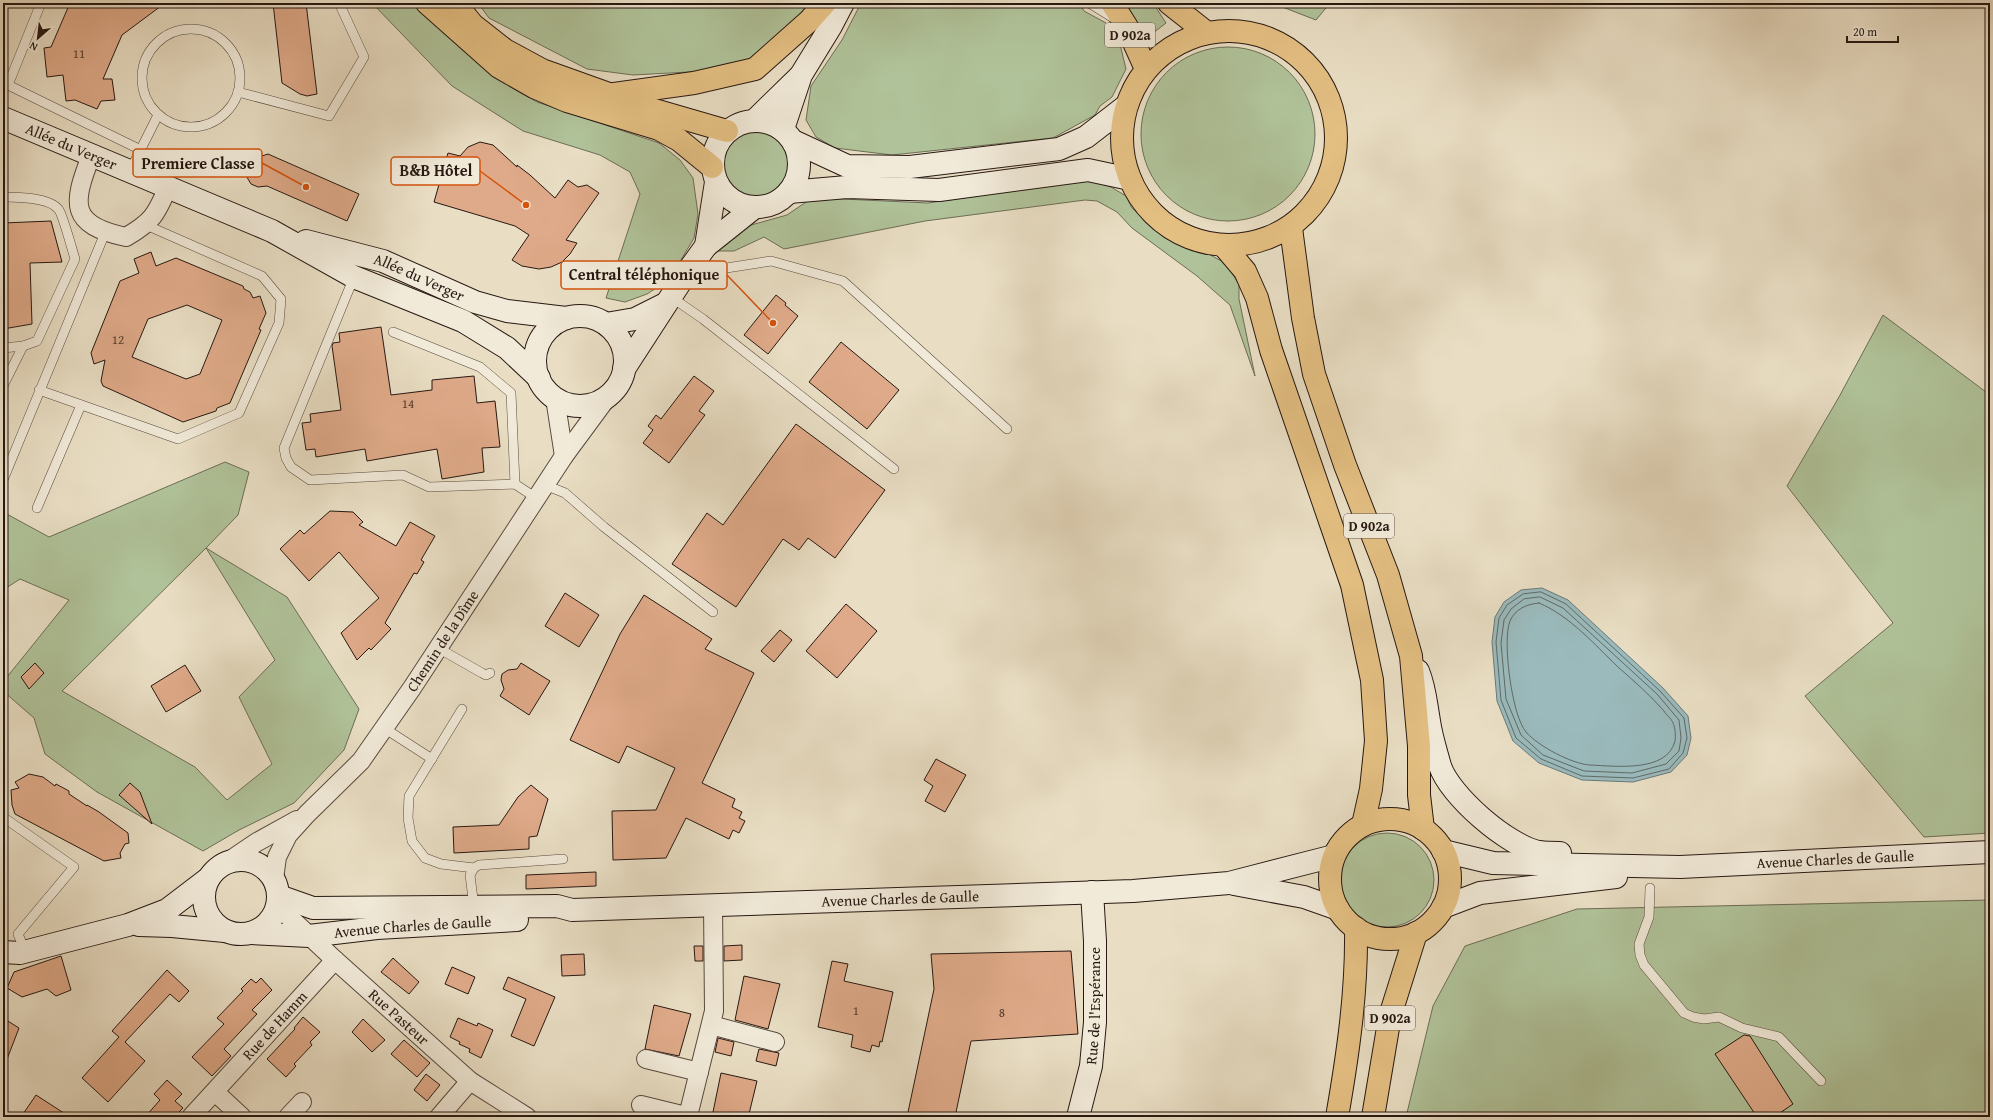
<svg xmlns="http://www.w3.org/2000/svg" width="1993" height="1120" viewBox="0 0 1993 1120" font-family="'Gentium Book Plus',serif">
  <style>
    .green { fill: #b0c299; stroke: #6c6d56; fill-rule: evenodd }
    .water { fill: #9ababc; stroke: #6c7978 }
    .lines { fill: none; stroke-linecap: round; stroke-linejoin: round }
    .shore { stroke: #606967; stroke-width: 1 }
    .building { fill: #dfaa89; stroke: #271812; fill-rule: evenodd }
    .lane-casing { stroke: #584a3e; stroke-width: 10 }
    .street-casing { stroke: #584a3e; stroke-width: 20 }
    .secondary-casing { stroke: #271812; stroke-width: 24 }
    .primary-casing { stroke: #271812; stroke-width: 24 }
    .highway-casing { stroke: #271812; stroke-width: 24 }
    .lane { stroke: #f1ead9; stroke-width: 9 }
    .street { stroke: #f1ead9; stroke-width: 18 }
    .secondary { stroke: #f1ead9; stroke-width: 22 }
    .primary { stroke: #e4bf82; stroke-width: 22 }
    .highway { stroke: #e4bf82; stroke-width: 22 }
    .labels { text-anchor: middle; stroke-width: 3.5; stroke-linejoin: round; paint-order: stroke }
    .number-label { font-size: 13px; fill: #553c30 }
    .shield { fill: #f1ead9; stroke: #64574e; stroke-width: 1 }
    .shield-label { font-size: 14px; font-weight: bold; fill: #271812 }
    .street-label { font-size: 15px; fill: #271812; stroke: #f1ead9 }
    .leader { fill: none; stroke: #d5520d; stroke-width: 1.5 }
    .callout-dot { fill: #d5520d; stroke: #f1ead9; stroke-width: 1.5 }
    .callout { fill: #f1ead9; stroke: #d5520d; stroke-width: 1.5 }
    .callout-label { font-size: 16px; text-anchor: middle; font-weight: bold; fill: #271812 }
  </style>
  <rect width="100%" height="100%" fill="#e9dec4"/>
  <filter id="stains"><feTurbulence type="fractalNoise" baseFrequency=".005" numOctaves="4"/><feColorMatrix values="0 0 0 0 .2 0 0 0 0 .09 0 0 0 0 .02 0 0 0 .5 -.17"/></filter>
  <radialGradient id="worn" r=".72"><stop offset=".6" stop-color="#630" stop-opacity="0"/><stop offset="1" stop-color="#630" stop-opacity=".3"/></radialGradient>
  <g class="green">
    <polygon points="372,3 415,3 455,43 497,79 537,102 659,143 680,160 693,178 698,214 694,238 669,280 647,294 625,302 606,298 640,194 630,172 600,155 523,131 452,86"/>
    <polygon points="478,3 812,3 788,31 753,60 707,71 633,75 587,69 489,18"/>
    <polygon points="861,3 1079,3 1084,11 1106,23 1118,36 1126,69 1112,97 1100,106 1095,115 1053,138 892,155 835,148 816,137 806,120 811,86 842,40"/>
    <polygon points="1122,3 1153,3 1166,23 1144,40"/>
    <polygon points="1272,3 1330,3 1316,20"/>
    <circle cx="1228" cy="134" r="87"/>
    <circle cx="755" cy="164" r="36"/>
    <polygon points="1079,181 1093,181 1111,187 1126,196 1132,208 1151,225 1170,238 1203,251 1227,264 1239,285 1239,299 1255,376 1230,305 1197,276 1132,228 1117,212 1097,201 1085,200 925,221 784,249 764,237 734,251 716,251 735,234 751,225 787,215 809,200 821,198 928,203"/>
    <polygon points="1883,315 1990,395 1990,833 1924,837 1805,696 1893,623 1787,486 1839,397"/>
    <path d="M225,462L249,472L238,515L206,548L287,597L359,709L344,750L294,803L239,830L203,851L97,792L45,754L34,718L3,691V682L69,600L20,579L3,590V512L49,537ZM206,548L275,660L239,697L272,764L227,800L195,767L62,691Z"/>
    <circle cx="1387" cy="880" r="47"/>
    <polygon points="1990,900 1990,1117 1406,1117 1433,1006 1465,946 1577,909"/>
  </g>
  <polygon class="water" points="1542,588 1568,600 1663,688 1688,716 1691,738 1687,755 1671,772 1633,782 1582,780 1539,763 1513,741 1497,701 1492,642 1495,617 1504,602 1521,590"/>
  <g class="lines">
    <g class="shore">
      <polygon points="1541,592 1566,604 1660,691 1684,718 1687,738 1683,753 1669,769 1633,778 1582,776 1541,759 1516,738 1501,700 1496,642 1499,618 1507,605 1523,594"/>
      <polygon points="1540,597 1563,608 1657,694 1679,720 1681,738 1679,751 1666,764 1632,773 1584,771 1543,755 1521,735 1506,699 1501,643 1504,620 1511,609 1524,599"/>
      <path d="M1539,603C1570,616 1594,644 1618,667C1634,681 1650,695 1664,711C1666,715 1672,719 1673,723C1675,727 1676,736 1675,741C1667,773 1615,766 1590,765C1572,764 1538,746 1526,732C1512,716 1502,641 1510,621C1515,609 1527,604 1539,603Z"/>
    </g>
  </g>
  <g class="building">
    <polygon points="70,3 165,3 122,35 103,79 112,79 115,100 101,101 97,109 75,100 66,101 63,75 47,77 44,48 51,47"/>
    <polygon points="273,3 306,3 317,94 307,96 300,94 282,83"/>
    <polygon points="480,142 493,145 517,167 517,165 530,175 555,198 568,180 578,187 587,185 599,193 566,240 577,243 570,254 562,262 551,267 539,269 522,266 512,260 529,235 515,226 434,202 448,153 460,156 468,147"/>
    <polygon points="268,154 359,194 347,221 267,186 258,187 251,184 245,174 248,163 250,160"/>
    <polygon points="51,221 62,262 30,263 32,324 3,329 3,223"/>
    <path d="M151,252L156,266L176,258L243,286L244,289L250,292L253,298L260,296L266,313L259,329L261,330L230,403L217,408L216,411L183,422L103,386L101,381L105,360L94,364L91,353L120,281L139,273L134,259ZM187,305L222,320L200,374L186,379L132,357L148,319Z"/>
    <polygon points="776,295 786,303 785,305 798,316 768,354 744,335"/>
    <polygon points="381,327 391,395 432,390 432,380 474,376 477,403 495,401 500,447 482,448 484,472 442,479 437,449 367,461 365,449 316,457 315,449 306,450 302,423 311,422 310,414 341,410 332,346 333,343 340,342 339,333"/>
    <polygon points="841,342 899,390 867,429 809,382"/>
    <polygon points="694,376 714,391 699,411 705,415 669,463 643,443 653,430 648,426 656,415 661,419"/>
    <polygon points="796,424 885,490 835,558 808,538 799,550 783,539 736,607 672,564 707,513 723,525"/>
    <polygon points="330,511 353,512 363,522 359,525 396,546 410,522 435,536 421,560 424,562 417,574 414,573 385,623 391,629 371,650 369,648 357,660 341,633 379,598 339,552 309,581 280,549 300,530 304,534"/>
    <polygon points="565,593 599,615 579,647 545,626"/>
    <polygon points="644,595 712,639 705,649 754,673 702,783 735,799 732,807 742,812 739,818 745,821 739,833 733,830 729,839 686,818 666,858 613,860 612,811 656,810 675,768 627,746 619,763 570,740 620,634"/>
    <polygon points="846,604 877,631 837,678 806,651"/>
    <polygon points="780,630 792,640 774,662 761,651"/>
    <polygon points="35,663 44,673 29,689 21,677"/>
    <polygon points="521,663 550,681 529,715 500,696 504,689 501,680 502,674 508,670 517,669"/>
    <polygon points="185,665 201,691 166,712 151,686"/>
    <polygon points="936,759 966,775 945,812 925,801 933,786 924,780"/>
    <polygon points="29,774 43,777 55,786 56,784 69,791 69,794 87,806 87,805 99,812 128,833 129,843 125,844 120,853 121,858 104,861 15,814 12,805 11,790 19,788 15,782"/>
    <polygon points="130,783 140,792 152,824 119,795"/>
    <polygon points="531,785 548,799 537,836 529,837 529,849 454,853 453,827 499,825 518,797"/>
    <polygon points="596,872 596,886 526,889 526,875"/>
    <polygon points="742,945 742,960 724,961 724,946"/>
    <polygon points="694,946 703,946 703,961 695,961"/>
    <polygon points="1071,951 1078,1034 971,1041 955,1117 907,1117 934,989 931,954"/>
    <polygon points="584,954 585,975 562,976 561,955"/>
    <polygon points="61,956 71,990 56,996 47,989 22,997 7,988 14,972"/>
    <polygon points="393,958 419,982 409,994 381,972"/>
    <polygon points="832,961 848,964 844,981 893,992 882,1042 880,1041 879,1047 872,1045 870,1052 851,1047 853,1035 818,1027"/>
    <polygon points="452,967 475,977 468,994 445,984"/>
    <polygon points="167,970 189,991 179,1002 170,994 125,1042 145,1061 108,1102 82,1078 119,1037 112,1031"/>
    <polygon points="744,976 780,984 768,1029 735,1020"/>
    <polygon points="508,977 555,997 534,1046 511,1036 526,999 503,989"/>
    <polygon points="261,978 272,990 252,1010 257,1014 224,1049 231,1056 212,1076 192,1057 224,1024 217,1018 243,991 241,989 251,979 256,983"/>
    <polygon points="654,1005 691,1014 679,1056 645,1049"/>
    <polygon points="303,1017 320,1032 310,1042 312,1045 294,1064 296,1066 286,1077 267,1059 295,1029 294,1028"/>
    <polygon points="3,1018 19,1028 4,1067 3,1066"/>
    <polygon points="458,1018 477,1026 478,1023 493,1030 481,1058 469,1052 470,1049 459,1044 460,1042 450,1037"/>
    <polygon points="363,1019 385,1040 372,1052 352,1032"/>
    <polygon points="1744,1035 1750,1036 1793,1104 1774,1117 1757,1117 1715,1054"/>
    <polygon points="718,1038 734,1042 731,1056 715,1052"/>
    <polygon points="404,1040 430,1063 417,1077 391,1054"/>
    <polygon points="759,1049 779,1053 776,1066 756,1061"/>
    <polygon points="721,1073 757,1081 749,1114 747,1117 712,1117"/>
    <polygon points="426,1074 440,1085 427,1101 414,1090"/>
    <polygon points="167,1080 182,1094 175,1101 183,1108 174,1117 145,1117 160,1100 154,1094"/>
    <polygon points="36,1095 70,1117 21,1117"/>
  </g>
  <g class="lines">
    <defs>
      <g id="lane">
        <polyline points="41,3 8,85 141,150"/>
        <polyline points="1089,3 1115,19"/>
        <circle cx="191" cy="78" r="49"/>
        <polyline points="238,92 329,116 364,57 339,3"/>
        <polyline points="130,171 158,115"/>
        <path d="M3,197C17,197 50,197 59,210C63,216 72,249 75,259L37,341L23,346L3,348"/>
        <polyline points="688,274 771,261 843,281 1007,429"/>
        <polyline points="354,277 284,448 286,458 291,467 310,480 403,475 429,487 515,484 536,498"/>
        <polyline points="671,297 703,319 894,469"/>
        <polyline points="393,332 480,367 511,393 515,484"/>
        <polyline points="3,386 23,346"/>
        <polyline points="39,390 178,439 239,413 279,323 281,299 262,276 146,225"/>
        <polyline points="3,480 105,233"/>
        <polyline points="545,485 565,493 604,527 713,612"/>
        <polyline points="37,508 81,405"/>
        <polyline points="438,648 482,673 486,675 490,673"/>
        <polyline points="462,709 409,796 408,818 412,841 425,858 441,864 474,868"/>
        <polyline points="384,728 432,759"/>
        <polyline points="3,817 74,867 18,934 25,951"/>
        <polyline points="1650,888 1649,917 1639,944 1640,955 1644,965 1684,1013 1693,1017 1704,1019 1719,1017 1742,1028 1779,1037 1821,1081"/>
        <polyline points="474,907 470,875 474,868 479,865 563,859"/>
      </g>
      <g id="street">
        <path d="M91,156C72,204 69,225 126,237C152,222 156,215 168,187"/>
        <polyline points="555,398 564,456"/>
        <polyline points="226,863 257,842 297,820"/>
        <path id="s1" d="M274,879L277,857L288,835L307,814L361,761L412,688L564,456L609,395"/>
        <path id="s2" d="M277,909L286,914L335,960L470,1081L527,1117"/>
        <polyline points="711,1025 775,1042"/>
        <polyline points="646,1059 699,1072"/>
        <polyline points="215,1092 242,1117"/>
        <polyline points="641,1105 690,1117"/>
        <polyline points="688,1116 714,1011 713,905"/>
        <path id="s3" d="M191,1117L335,960"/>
        <polyline points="288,1117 302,1102"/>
        <polyline points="439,1117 470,1081"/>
      </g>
      <g id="secondary">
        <path id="s4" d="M3,118L272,231L354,277L463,321L507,348L539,378"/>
        <polyline points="755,120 799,77"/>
        <circle cx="756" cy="164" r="43"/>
        <polyline points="783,129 801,75 831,26 843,3"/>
        <polyline points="793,141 847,166 910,167 1059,149 1086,137 1126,106"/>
        <polyline points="789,192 847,187 939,190 1088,170 1130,179"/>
        <path id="s5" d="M306,241L383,261L475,302L507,311L566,318"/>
        <polyline points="706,246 716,182"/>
        <circle cx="580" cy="361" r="45"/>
        <polyline points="606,324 635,319 665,304"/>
        <polyline points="624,369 685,275 706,246 755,207"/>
        <path d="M1418,671C1425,688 1426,704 1429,721C1431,736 1436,751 1440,766C1450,796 1508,846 1539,852C1546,853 1553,853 1560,853"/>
        <path id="s6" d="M1443,851L1493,863L1680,867L1990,852"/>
        <circle cx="241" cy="897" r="37"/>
        <polyline points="1234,884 1304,897 1338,909"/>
        <path id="s7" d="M279,896L313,908L557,906L572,910L1133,891L1229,883L1334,856"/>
        <polyline points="1443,907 1480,893 1616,877"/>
        <polyline points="139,925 172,926 225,931"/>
        <path id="s8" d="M251,933L309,936L377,928L517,920"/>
        <polyline points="3,952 20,953 128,925 167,910 209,878"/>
        <path id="s9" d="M1078,1117L1091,1066L1095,1022V941L1092,892"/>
      </g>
      <g id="primary">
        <polyline points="1112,3 1127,27 1146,69"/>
        <polyline points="1169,3 1207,33"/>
        <circle cx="1229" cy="138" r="107"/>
        <polyline points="1291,228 1303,318 1314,374 1345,465 1388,575 1411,656 1419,746 1419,795 1423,829"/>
        <polyline points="1223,245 1245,271 1257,298 1271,350 1352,585 1372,680 1376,741 1371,789 1363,825"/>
        <circle cx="1390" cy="879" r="60"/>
        <path d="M1337,1117C1348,1054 1357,992 1356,928"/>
        <polyline points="1373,1117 1390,1016 1416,933"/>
      </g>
      <g id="highway">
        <polyline points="427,3 499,67 534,87 567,101 659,129 679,140 712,167"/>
        <polyline points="455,3 473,25 505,50 542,70 651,109 727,131"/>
        <polyline points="614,94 694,83 755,69 809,21 825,3"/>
      </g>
    </defs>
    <use href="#lane" class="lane-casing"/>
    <use href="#street" class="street-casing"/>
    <use href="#secondary" class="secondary-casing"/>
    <use href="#primary" class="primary-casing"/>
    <use href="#highway" class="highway-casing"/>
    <use href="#lane" class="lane"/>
    <use href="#street" class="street"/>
    <use href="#secondary" class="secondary"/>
    <use href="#primary" class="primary"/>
    <use href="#highway" class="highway"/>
  </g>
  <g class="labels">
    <g class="number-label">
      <text x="79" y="58">11</text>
      <text x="118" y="344">12</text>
      <text x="408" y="408">14</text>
      <text x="856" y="1015">1</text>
      <text x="1002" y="1017">8</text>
    </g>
    <g class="shield">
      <rect x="1105" y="23" width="50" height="24" rx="3"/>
      <rect x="1344" y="514" width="50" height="24" rx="3"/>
      <rect x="1365" y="1006" width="50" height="24" rx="3"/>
    </g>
    <g class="shield-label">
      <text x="1130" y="40">D 902a</text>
      <text x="1369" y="531">D 902a</text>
      <text x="1390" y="1023">D 902a</text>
    </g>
    <g class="street-label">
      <text dy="5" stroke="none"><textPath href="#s4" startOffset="74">Allée du Verger</textPath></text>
      <text dy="5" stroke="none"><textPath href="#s5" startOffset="119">Allée du Verger</textPath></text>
      <text dy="5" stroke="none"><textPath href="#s1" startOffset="296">Chemin de la Dîme</textPath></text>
      <text dy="5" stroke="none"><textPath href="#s6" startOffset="394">Avenue Charles de Gaulle</textPath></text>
      <text dy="5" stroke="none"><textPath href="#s7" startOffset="624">Avenue Charles de Gaulle</textPath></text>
      <text dy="5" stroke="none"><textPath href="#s8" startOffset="162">Avenue Charles de Gaulle</textPath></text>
      <text dy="5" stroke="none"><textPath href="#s9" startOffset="113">Rue de l'Espérance</textPath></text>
      <text dy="5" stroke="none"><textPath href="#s2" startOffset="163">Rue Pasteur</textPath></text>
      <text dy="5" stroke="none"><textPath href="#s3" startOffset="124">Rue de Hamm</textPath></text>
    </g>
  </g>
  <path class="leader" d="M306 187L262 163M526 205L480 171M773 323L727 275"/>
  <g class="callout-dot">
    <circle cx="306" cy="187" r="4"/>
    <circle cx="526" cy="205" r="4"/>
    <circle cx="773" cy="323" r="4"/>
  </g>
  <g class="callout">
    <rect x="133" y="149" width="129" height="28" rx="4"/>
    <rect x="391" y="157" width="89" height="28" rx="4"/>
    <rect x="561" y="261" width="166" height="28" rx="4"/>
  </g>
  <g class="callout-label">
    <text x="198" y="169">Premiere Classe</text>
    <text x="436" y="176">B&amp;B Hôtel</text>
    <text x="644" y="280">Central téléphonique</text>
  </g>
  <rect width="1993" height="1120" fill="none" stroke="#e9dec4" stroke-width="16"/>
  <rect x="4" y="4" width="1985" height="1112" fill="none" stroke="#271812" stroke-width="2"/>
  <rect x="8" y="8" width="1977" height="1104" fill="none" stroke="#271812"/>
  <g transform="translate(38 38) rotate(208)" stroke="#f1ead9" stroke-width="3" paint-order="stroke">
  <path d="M0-3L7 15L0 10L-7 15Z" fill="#271812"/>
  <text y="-6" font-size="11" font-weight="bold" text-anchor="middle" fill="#271812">N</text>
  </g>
  <path d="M1847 36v6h51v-6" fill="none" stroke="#271812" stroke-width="2"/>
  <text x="1853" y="36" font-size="12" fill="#271812" stroke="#f1ead9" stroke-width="3" paint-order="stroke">20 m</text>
  <rect width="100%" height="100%" filter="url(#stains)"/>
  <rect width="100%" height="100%" fill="url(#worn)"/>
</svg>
